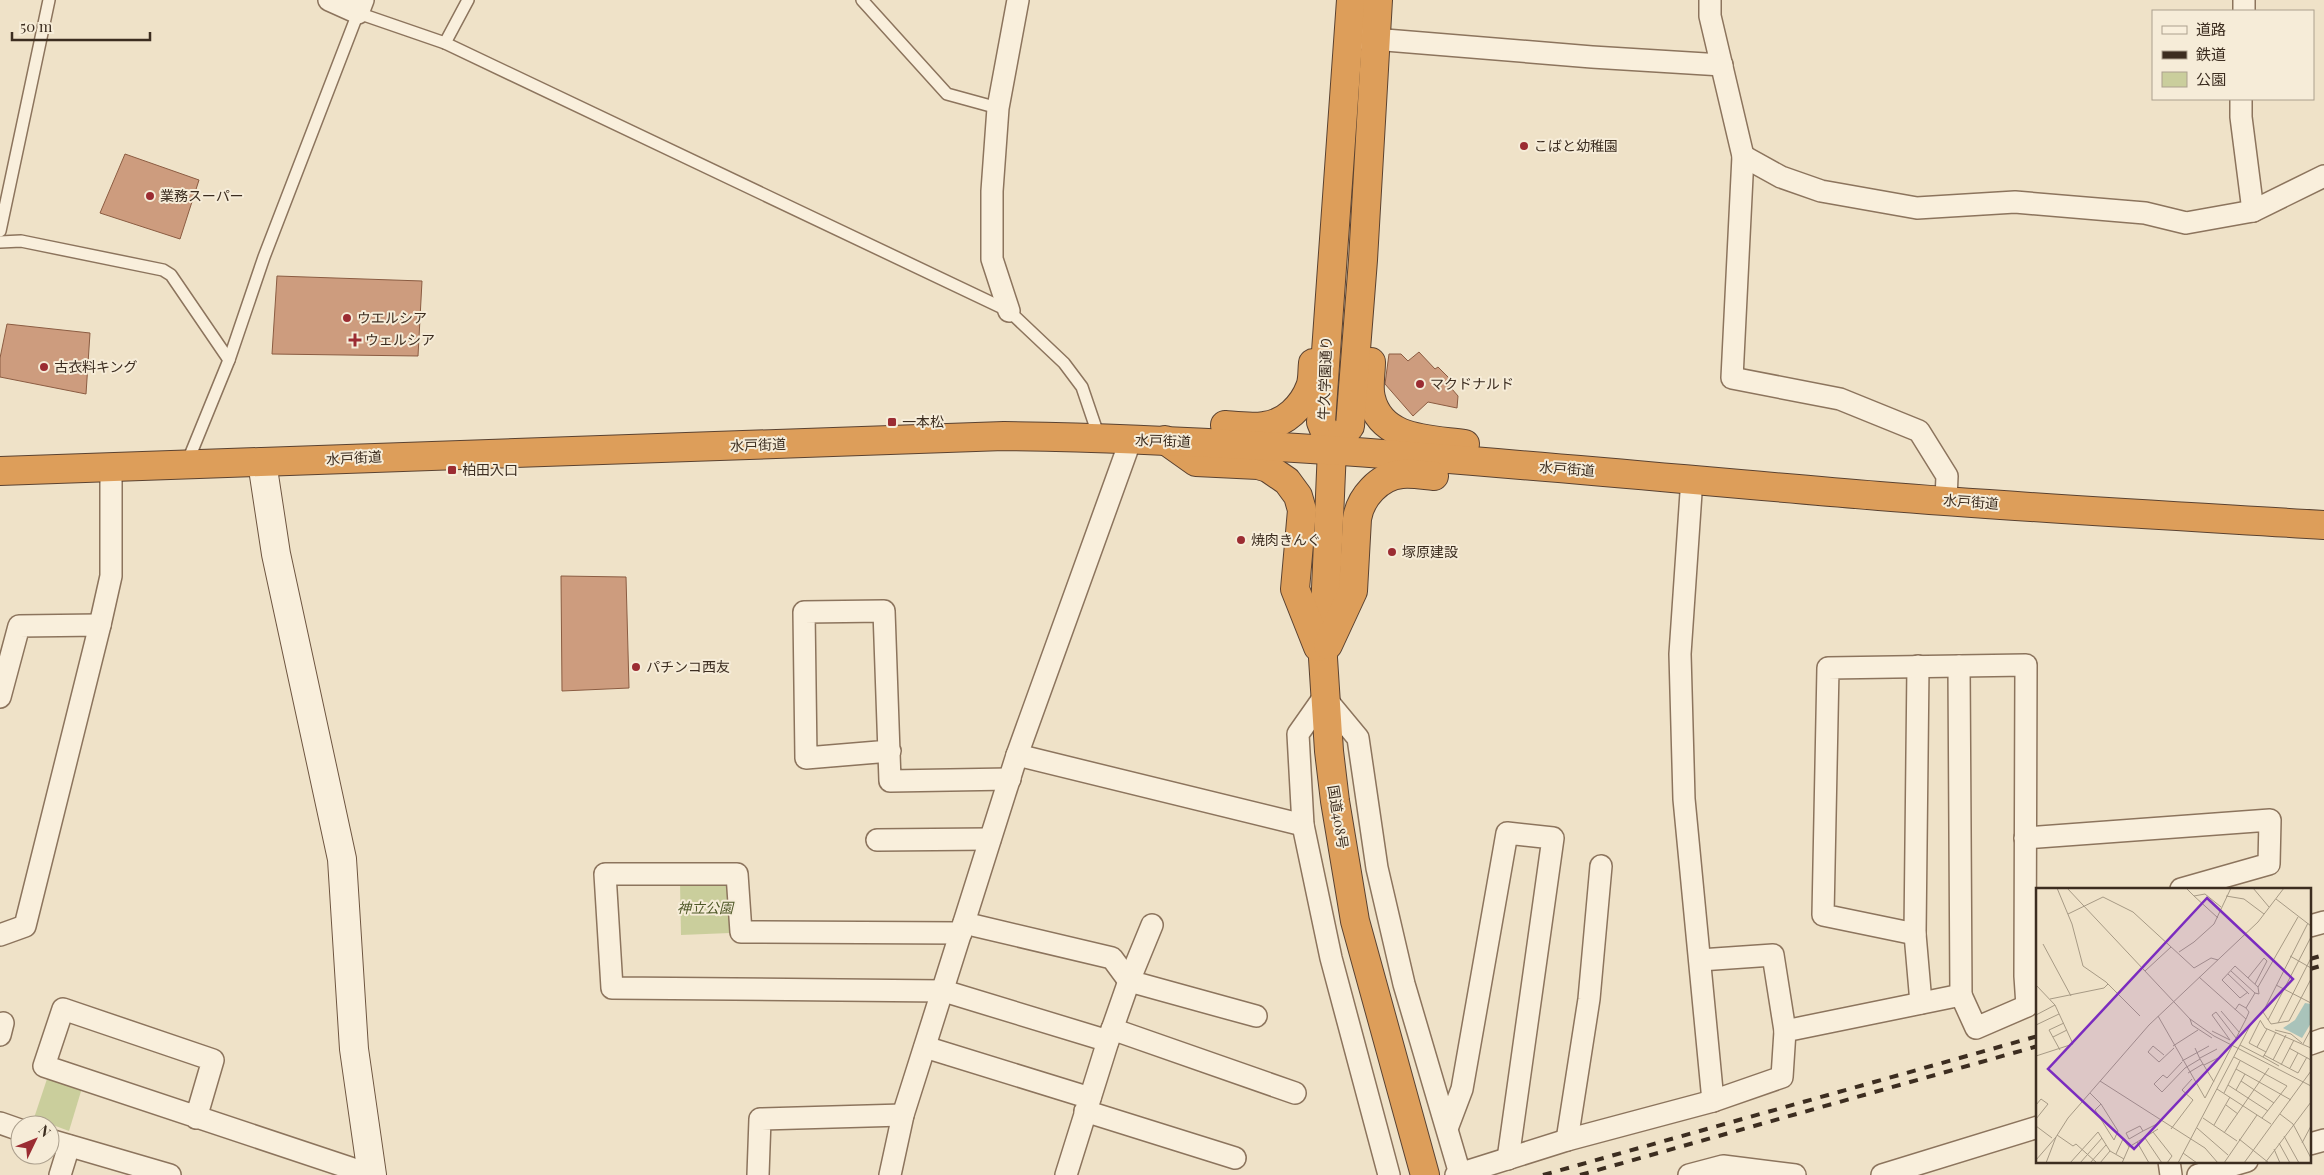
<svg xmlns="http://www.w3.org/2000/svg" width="2324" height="1175" viewBox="0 0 2324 1175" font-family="'Playfair Display','Noto Sans JP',serif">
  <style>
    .green { fill: #cace9c }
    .building { fill: #cd9c7e; stroke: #8b5c42 }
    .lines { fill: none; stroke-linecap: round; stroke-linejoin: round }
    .lane-casing { stroke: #8c745d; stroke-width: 14 }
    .street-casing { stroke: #8c745d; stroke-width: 24 }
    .secondary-casing { stroke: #6e5540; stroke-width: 30 }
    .highway-casing { stroke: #5a4231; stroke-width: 30 }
    .lane { stroke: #f9efdc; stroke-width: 11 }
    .street { stroke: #f9efdc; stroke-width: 21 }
    .secondary { stroke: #f9efdc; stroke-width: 28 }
    .highway { stroke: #dd9e5a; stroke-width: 28 }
    .rail { stroke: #3c2d20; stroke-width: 4; stroke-dasharray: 9 9; stroke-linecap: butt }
    .poi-dot { fill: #9b2c32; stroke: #f6ecd8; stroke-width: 2 }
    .labels { text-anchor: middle; stroke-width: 4; stroke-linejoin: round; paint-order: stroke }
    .poi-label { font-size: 14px; fill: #3c2d20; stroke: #f6ecd8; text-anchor: start }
    .street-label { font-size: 14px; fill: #3c2d20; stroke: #f6ecd8 }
    .park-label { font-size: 14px; font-style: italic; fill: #4e5827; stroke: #f6ecd8 }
    .inset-road { fill: none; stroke: #a79a85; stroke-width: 1 }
    .view { fill: #7b2cbf; fill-opacity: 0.15; stroke: #7b2cbf; stroke-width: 2.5 }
    .inset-edge { fill: none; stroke: #3c2d20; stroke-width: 2.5 }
  </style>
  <rect width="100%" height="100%" fill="#efe2c8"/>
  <g class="green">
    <polygon points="729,881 730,933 681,935 680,882"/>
    <polygon points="48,1076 82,1088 69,1131 34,1118"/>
  </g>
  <g class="building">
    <polygon points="125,154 199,180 180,239 100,213"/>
    <polygon points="277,276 422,281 418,356 272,354"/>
    <polygon points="7,324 90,333 86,394 0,377 0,358"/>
    <polygon points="1419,352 1435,369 1438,367 1456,385 1452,389 1458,396 1457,408 1428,402 1413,416 1385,384 1389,354 1401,354 1408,361"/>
    <polygon points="561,576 626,577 629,688 562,691"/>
  </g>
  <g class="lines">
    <defs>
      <g id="lane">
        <polyline points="862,0 947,94 998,108"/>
        <polyline points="445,43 468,0"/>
        <polyline points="0,231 49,0"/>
        <polyline points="0,242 21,241 163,270 171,275 229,360"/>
        <polyline points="187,463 229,360 264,257 358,13 445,43 1009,311 1064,363 1082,387 1099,437"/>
      </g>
      <g id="street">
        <polyline points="329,0 358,13 363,0"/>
        <polyline points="1710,0 1710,16 1743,156 1732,378 1840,399 1919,431 1947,476 1946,500"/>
        <polyline points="2244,11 2244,0"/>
        <polyline points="1361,38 1592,57 1722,65"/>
        <polyline points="2241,99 2241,117 2253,211"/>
        <polyline points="1743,156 1781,177 1821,191 1917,208 2015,202 2145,213 2186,223 2253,211 2324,176"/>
        <polyline points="1009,311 992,259 992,191 998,108 1018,0"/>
        <polyline points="1692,478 1680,654 1684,799 1713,1101"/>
        <polyline points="100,625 111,576 111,467"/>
        <polyline points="1918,666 1915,934 1921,1003"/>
        <polyline points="1959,666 1961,995"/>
        <polyline points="0,697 19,626 100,625 25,926 0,935"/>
        <polyline points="890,751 806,758 804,612 884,611 890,781 1010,779"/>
        <polyline points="1017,755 1303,825"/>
        <polyline points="2025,838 2270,820 2269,864 2181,889"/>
        <polyline points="877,840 990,839"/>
        <polyline points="964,923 1112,958 1129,981 1256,1016"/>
        <polyline points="2310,926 2324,922"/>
        <polyline points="961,933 741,932 737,874 605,874 612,988 944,991 1108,1041 1129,981 1152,925"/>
        <polyline points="1700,960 1773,955 1785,1031"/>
        <polyline points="0,1024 3,1023 0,1035"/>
        <polyline points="1112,1029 1295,1093"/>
        <polyline points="2310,1044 2324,1039"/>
        <polyline points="925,1047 1090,1098"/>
        <polyline points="1085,1111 1235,1158"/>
        <polyline points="196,1118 213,1060 63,1009 44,1066 371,1175"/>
        <polyline points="0,1123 20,1130"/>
        <polyline points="1448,1126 1462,1089 1507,833 1553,838 1508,1159"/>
        <polyline points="50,1140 170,1175"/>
        <polyline points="1567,1140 1589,999 1601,866"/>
        <polyline points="2310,1144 2324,1140"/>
        <polyline points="2169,1161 2171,1175"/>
        <polyline points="60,1175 69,1146"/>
        <polyline points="758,1175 760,1119 903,1115"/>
        <polyline points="890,1175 903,1115 1017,755 1131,439"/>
        <polyline points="1066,1175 1108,1041"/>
        <polyline points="1389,1175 1331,958 1303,825 1298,734 1324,697 1358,738 1377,868 1404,984 1460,1174"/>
        <polyline points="1456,1175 1567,1140 1713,1101 1782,1077 1785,1031 1961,995 1976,1028 2027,1006 2025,976 2026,665 1828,668 1823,915 1915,934"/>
        <polyline points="1689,1175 1723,1166 1795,1175"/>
        <polyline points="1882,1175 2038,1127"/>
        <polyline points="2198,1175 2247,1161"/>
      </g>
      <polyline id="secondary" points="262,462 276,554 342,859 354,1049 372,1175"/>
      <g id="highway">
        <polyline points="1351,0 1321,422 1332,449 1323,658 1329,751 1335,801 1355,921 1425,1175"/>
        <path d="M1371,362C1371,373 1368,387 1371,398C1381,441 1430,439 1465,444"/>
        <path d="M1225,425C1237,426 1252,428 1264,426C1285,424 1303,406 1310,387C1313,380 1312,371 1313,363"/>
        <polyline points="1165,440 1196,462 1258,465 1268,468 1287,481 1298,496 1302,510 1295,589 1318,647"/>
        <polyline points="1332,449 1350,426 1363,260 1378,0"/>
        <path d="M0,471L1004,436C1297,440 1588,472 1879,496C2027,508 2176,516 2324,525"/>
        <path d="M1328,645L1353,591L1357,519C1360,498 1379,476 1402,474C1412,473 1423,475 1434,476"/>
      </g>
    </defs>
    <use href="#lane" class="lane-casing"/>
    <use href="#street" class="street-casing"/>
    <use href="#secondary" class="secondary-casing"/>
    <use href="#highway" class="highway-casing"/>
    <use href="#lane" class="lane"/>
    <use href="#street" class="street"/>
    <use href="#secondary" class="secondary"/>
    <use href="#highway" class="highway"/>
    <g class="rail">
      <polyline points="2310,959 2324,955"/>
      <polyline points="2310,969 2324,965"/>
      <polyline points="1543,1175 2038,1036"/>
      <polyline points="1580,1175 2038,1046"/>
    </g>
  </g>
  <g class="poi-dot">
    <circle cx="1524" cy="146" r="5"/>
    <circle cx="150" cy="196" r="5"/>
    <circle cx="347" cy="318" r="5"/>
    <path d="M352.5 332.5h5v5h5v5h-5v5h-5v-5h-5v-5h5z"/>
    <circle cx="44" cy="367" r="5"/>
    <circle cx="1420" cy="384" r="5"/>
    <rect x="887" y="417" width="10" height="10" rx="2.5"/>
    <rect x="447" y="465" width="10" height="10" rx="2.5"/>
    <circle cx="1241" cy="540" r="5"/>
    <circle cx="1392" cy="552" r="5"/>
    <circle cx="636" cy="667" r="5"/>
  </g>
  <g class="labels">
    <g class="poi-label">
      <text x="1534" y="151">こばと幼稚園</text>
      <text x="160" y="201">業務スーパー</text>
      <text x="357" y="323">ウエルシア</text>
      <text x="365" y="345">ウェルシア</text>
      <text x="54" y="372">古衣料キング</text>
      <text x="1430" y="389">マクドナルド</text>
      <text x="902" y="427">一本松</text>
      <text x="462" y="475">柏田入口</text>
      <text x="1251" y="545">焼肉きんぐ</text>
      <text x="1402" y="557">塚原建設</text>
      <text x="646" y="672">パチンコ西友</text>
    </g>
    <g class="street-label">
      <text transform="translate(1325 378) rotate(-88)" y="5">牛久学園通り</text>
      <text transform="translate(1163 441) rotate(2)" y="5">水戸街道</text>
      <text transform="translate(758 445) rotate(-2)" y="5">水戸街道</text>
      <text transform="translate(354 458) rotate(-3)" y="5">水戸街道</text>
      <text transform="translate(1567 469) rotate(4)" y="5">水戸街道</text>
      <text transform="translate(1971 502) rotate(4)" y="5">水戸街道</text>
      <text transform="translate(1338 817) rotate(81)" y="5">国道408号</text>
    </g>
    <g class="park-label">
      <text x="705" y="913">神立公園</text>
    </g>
  </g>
  <g transform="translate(2036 888)">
    <rect width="275" height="275" fill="#efe2c8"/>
    <path d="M269,115L275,116V135L266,150L247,140L259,132Z" fill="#a9c3ba"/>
    <path class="inset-road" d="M21,0L36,36L47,78L70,94L104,128M31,0L154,131L178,148L275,198M150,0L158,8L169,6L185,19M217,0L233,19M158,8L182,30M190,8L208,11L228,26M240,11L275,38M32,26L67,9L97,24L158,80L175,70L182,72M7,56L35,108M143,64L158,54L178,36L195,0M254,68L275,80M109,83L135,59M195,83L219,105M192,86L213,106M163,89L210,131M212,90L228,70L231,73L219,96M0,97L19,117L37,156L0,168M240,97L275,115M212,104L204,110L186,92L199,78L222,99M14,111L68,100L72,96M199,122L203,116L210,120M185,123L203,144M227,124L235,136L253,133L275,91M0,127L19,117M122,128L169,210L210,131L213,124L210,120L219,105L223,106L222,99L262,29M154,131L156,137L176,150M224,132L229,140L275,160M232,132L275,49M224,133L213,155L230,164L227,169L243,178M242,135L275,70M0,137L23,126M239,142L255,146L266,155M176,143L194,152M17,149L31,142M194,152L176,127L180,124L200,150M267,156L275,141M204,157L227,169M137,158L162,142M221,159L231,141M253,160L275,172M24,162L13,142L28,135M230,164L240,144M128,167L117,158L112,164L123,174L138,160M228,167L262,185L271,169M198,169L251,198L226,230M164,170L181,161M164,171L178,194M237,172L250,147M146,173L173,158M146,174L131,190L127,187L118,196L126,204L149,180L164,171L159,160M168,177L182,170M245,177L258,152M254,180L262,165M200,181L255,212M152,185L167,176M64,193L169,260L182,275M205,193L238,215M192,197L232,223M181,201L235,236M200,202L209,186M54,205L65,216M188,205L204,173M65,216L82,243L78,252L59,222ZM0,217L5,211L12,216L0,231M190,217L202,226M244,226L257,236L275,270M167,230L201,253M178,237L194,209M0,238L16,250M161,240L192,267M135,241L157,212L146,202L156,191M107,243L104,238L90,245L93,251L107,243L121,236L124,234M117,244L136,268L131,275M188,245L233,180M21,247L37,258L40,256L61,275M248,248L263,275M109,250L126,275M203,251L233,275M101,254L113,275M243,255L254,275M266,255L275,238M238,261L244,275M147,265L161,275M80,266L87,251L93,259M0,272L20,249M10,275L20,249L32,230L113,137L222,34L248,0M34,275L62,244L74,263L88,271M44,275L66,250M54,275L70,257M64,275L74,263M86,275L93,259L122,241M142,275L216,134L227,124L272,35M188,275L221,227M208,275L275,183M229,275L275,214"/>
    <path class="view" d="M171,10L257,91L98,261L12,181Z"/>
    <rect width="275" height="275" class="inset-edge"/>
  </g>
  <rect x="2152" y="10" width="162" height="90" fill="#f6ecd8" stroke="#aca08e"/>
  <rect x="2162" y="26" width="25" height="8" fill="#f9efdc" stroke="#aca08e"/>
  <text x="2196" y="35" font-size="15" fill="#3c2d20">道路</text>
  <rect x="2162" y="51" width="25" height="8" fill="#3c2d20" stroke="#aca08e"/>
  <text x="2196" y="60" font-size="15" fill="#3c2d20">鉄道</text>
  <rect x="2162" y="72" width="25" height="15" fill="#cace9c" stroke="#aca08e"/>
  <text x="2196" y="85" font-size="15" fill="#3c2d20">公園</text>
  <g transform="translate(35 1140) rotate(47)"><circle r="24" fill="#f6ecd8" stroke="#aca08e"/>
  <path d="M0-4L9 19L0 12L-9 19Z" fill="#9b2c32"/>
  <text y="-8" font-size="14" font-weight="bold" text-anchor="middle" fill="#3c2d20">N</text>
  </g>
  <path d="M12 32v8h138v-8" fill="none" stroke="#3c2d20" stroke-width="2.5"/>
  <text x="20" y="32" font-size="15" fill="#3c2d20" stroke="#f6ecd8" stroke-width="4" paint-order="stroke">50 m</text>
</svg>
